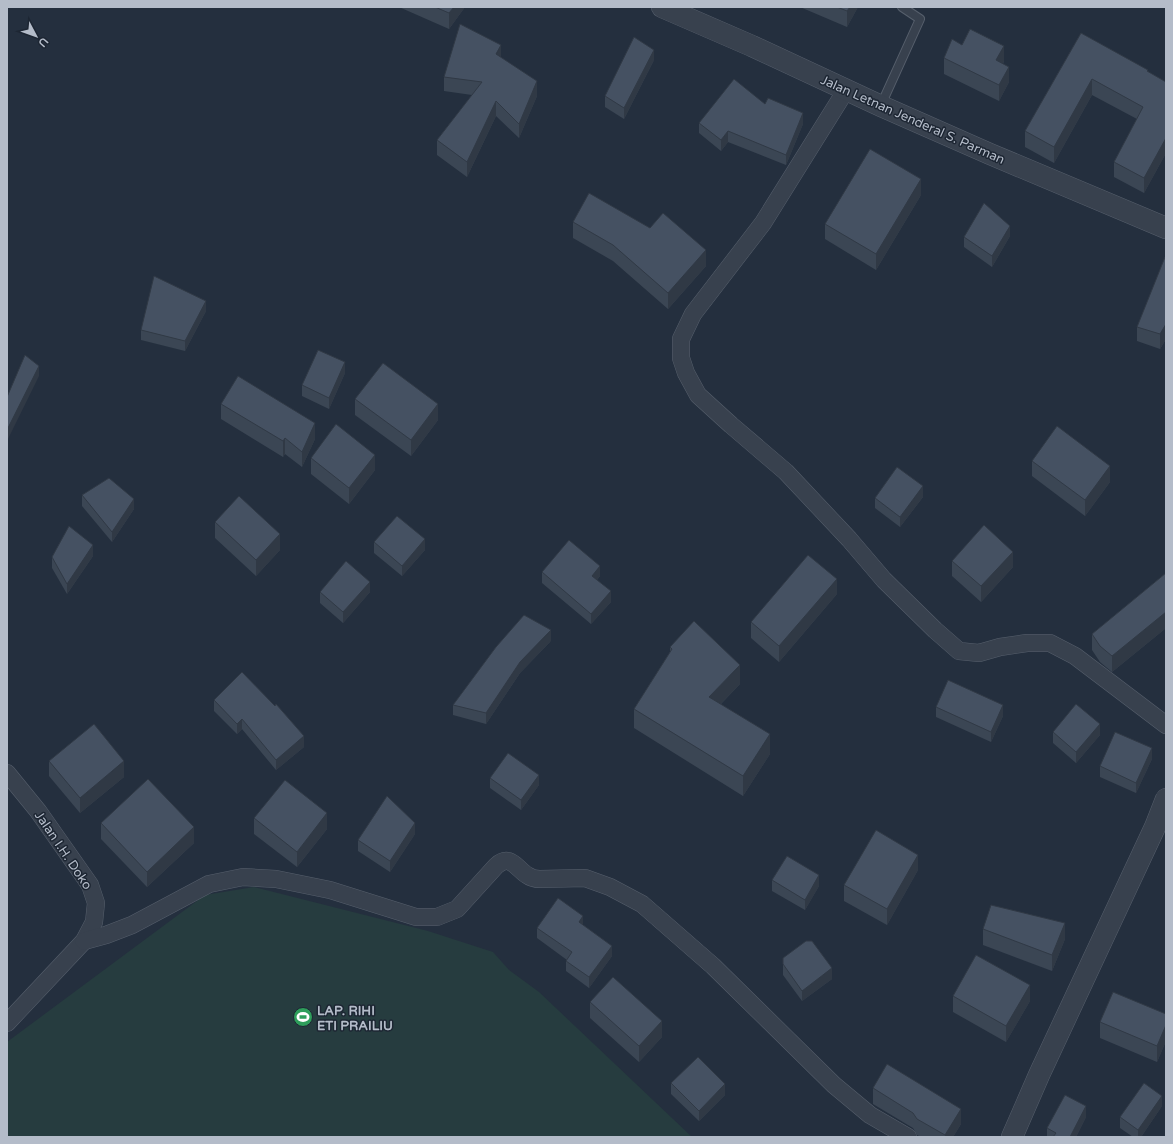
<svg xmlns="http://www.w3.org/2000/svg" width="1173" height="1144" viewBox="0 0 1173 1144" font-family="'Varela Round',sans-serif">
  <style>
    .green { fill: #263c3f }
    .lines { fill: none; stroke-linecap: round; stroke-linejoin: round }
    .service-casing { stroke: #565f6c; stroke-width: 10 }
    .minor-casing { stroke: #565f6c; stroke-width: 18 }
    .tertiary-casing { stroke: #565f6c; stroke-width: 22 }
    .service { stroke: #38414e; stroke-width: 8 }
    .minor { stroke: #38414e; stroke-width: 17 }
    .tertiary { stroke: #38414e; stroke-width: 21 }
    .wall { fill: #3b4654 }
    .shaded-wall { fill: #303945 }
    .building { fill: #455162; stroke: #303945 }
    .labels { text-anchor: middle; stroke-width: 3; stroke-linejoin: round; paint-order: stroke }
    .street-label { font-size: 13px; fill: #b4bcc9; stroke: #1d2633 }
    .poi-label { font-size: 13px; font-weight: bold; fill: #b4bcc9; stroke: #1d2633; text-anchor: start }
  </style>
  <rect width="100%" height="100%" fill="#242f3e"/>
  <polygon class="green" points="254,887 428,931 493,952 509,970 539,992 692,1137 7,1137 7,1042 205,895"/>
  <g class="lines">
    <defs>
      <polyline id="service" points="881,105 920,19 902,7"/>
      <g id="minor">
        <polyline points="846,90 763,223 693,314 681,339 681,358 686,373 698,395 731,425 786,472 849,539 884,580 935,630 959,651 979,653 1000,647 1027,643 1050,643 1075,656 1166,725"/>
        <polyline points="7,773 38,811 90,885 96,903 94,922 84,941 7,1023"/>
        <path d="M84,941L106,935L132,925L209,884L243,877L276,879L330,890L416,917H437L457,909L496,866C510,853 516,868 527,875C531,878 535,879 540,879L585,878L610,887L642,904L713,966L834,1085L870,1115L908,1137"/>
      </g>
      <g id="tertiary">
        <polyline points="662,7 752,46 881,106 990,154 1166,228"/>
        <polyline points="1012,1137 1039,1075 1155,827 1166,799"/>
      </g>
    </defs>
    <use href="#service" class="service-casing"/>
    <use href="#minor" class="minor-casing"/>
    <use href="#tertiary" class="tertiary-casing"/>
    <use href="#service" class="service"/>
    <use href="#minor" class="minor"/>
    <use href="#tertiary" class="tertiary"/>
  </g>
  <g class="wall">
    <polygon points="399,7 465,7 449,29"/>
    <polygon points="800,7 858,7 847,27"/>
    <polygon points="1081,33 1166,82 1166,153 1144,193 1114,177 1114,162 1137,119 1092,95 1054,163 1025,147 1025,131"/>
    <polygon points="962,45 1004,61 1003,64 1009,82 999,101 944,74 944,58"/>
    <polygon points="501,57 537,96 519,138 496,116 467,177 437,155 437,140 472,95 444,91 444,77"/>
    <polygon points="654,60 624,119 605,107 605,96"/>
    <polygon points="765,104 803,124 786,165 728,142 721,151 699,133 699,123"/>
    <polygon points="921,195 876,270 825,239 825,224"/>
    <polygon points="573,222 650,228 706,266 668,309 613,261 573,238"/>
    <polygon points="1010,236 992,267 964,247 964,237"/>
    <polygon points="1166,257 1166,339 1160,349 1137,341 1137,327"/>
    <polygon points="206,311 185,351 141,340 141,330"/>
    <polygon points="345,373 329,409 302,396 302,385"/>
    <polygon points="355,399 438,420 411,456 355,415"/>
    <polygon points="221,404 315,439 302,467 285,454 283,457 221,419"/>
    <polygon points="311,458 375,470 349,504 311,474"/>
    <polygon points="1032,461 1110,482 1085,516 1032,476"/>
    <polygon points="82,495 134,509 112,542 82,506"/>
    <polygon points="923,497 900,527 875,508 875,498"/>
    <polygon points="215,522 280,550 256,576 215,538"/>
    <polygon points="374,542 425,550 402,576 374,553"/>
    <polygon points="93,556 67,594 52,568 52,557"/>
    <polygon points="952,561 1013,567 981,602 952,576"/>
    <polygon points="542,572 600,576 597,580 611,602 591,624 542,583"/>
    <polygon points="1166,573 1166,628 1112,672 1100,662 1092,650 1092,634"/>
    <polygon points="320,592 370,592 343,623 320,603"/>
    <polygon points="837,594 779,662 751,638 751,622"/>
    <polygon points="551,641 520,673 486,724 453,715 453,705"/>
    <polygon points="670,647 740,684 721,704 770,754 743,796 634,728 634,709 670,652"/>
    <polygon points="214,700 304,747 276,770 242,729 237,734 214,711"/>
    <polygon points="936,707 1003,716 991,742 936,717"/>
    <polygon points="1053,732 1100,735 1076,763 1053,743"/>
    <polygon points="1152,759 1136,793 1100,777 1100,766"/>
    <polygon points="49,761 124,777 80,813 49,776"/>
    <polygon points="490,778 539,785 521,810 490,788"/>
    <polygon points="254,818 327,829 297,867 254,834"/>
    <polygon points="101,823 194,843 147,887 101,839"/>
    <polygon points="415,834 390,872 358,851 358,840"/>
    <polygon points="918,870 887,925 844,901 844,885"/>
    <polygon points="772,880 819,886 805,910 772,891"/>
    <polygon points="583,926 612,956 589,988 566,971 566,961 567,960 537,938 537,928"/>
    <polygon points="983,929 1065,939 1052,971 983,945"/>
    <polygon points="783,958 832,979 802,1001 783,975"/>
    <polygon points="953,996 1030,1001 1006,1042 953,1012"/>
    <polygon points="590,1002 662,1037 639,1062 590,1018"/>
    <polygon points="1166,1014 1166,1041 1157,1062 1100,1038 1100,1022"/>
    <polygon points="671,1083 725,1095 699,1121 671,1094"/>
    <polygon points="873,1088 961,1124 953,1137 921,1137 917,1135 913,1128 873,1104"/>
    <polygon points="1162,1106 1141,1137 1133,1137 1120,1128 1120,1117"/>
    <polygon points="1086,1117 1076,1137 1047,1137 1047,1128"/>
  </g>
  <g class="shaded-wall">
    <polygon points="454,7 465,7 449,29 449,13"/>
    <polygon points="850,7 858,7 847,27 847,11"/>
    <polygon points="501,45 501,60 496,54"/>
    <polygon points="1004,46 1004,61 996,76 996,60"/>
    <polygon points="654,50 654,60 624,119 624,108"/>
    <polygon points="1009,67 1009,82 999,101 999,85"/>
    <polygon points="1092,79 1092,95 1054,163 1054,147"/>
    <polygon points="537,81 537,96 519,138 519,124"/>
    <polygon points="496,101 496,116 467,177 467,162"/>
    <polygon points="803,113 803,124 786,165 786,155"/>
    <polygon points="728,131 728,142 721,151 721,140"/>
    <polygon points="1166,138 1166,153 1144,193 1144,178"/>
    <polygon points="921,179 921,195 876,270 876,254"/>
    <polygon points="1010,226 1010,236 992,267 992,256"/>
    <polygon points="706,250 706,266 668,309 668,293"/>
    <polygon points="206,301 206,311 185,351 185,341"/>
    <polygon points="1166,324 1166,339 1160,349 1160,334"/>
    <polygon points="345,362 345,373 329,409 329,398"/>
    <polygon points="39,366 39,376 7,441 7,430"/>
    <polygon points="438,404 438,420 411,456 411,440"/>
    <polygon points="315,423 315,439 302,467 302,452"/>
    <polygon points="285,438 285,454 283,457 283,441"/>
    <polygon points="375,455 375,470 349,504 349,488"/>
    <polygon points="1110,466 1110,482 1085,516 1085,500"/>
    <polygon points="923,486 923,497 900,527 900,517"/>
    <polygon points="134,499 134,509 112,542 112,532"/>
    <polygon points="280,534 280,550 256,576 256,560"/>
    <polygon points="425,539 425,550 402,576 402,566"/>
    <polygon points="93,545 93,556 67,594 67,584"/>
    <polygon points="1013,552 1013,567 981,602 981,586"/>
    <polygon points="600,566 600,576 592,586 592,576"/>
    <polygon points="837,579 837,594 779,662 779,646"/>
    <polygon points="370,582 370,592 343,623 343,612"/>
    <polygon points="611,591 611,602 591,624 591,614"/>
    <polygon points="1166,612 1166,628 1112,672 1112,656"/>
    <polygon points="551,630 551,641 520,673 486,724 486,713 520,662"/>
    <polygon points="740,665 740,684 709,716 709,697"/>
    <polygon points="1003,705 1003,716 991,742 991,732"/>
    <polygon points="242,719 242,729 237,734 237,724"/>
    <polygon points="1100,724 1100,735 1076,763 1076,752"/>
    <polygon points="770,734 770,754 743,796 743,776"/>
    <polygon points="304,736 304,747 276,770 276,760"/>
    <polygon points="1152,748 1152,759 1136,793 1136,783"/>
    <polygon points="124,761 124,777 80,813 80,798"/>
    <polygon points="539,775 539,785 521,810 521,800"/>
    <polygon points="327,813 327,829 297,867 297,852"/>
    <polygon points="415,823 415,834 390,872 390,861"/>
    <polygon points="194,827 194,843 147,887 147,872"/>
    <polygon points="918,855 918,870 887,925 887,909"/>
    <polygon points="819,875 819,886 805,910 805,900"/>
    <polygon points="583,916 583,927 579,922"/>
    <polygon points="1065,923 1065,939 1052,971 1052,955"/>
    <polygon points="612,946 612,956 589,988 589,977"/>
    <polygon points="832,968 832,979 802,1001 802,991"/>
    <polygon points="1030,985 1030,1001 1006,1042 1006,1026"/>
    <polygon points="662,1021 662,1037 639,1062 639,1046"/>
    <polygon points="1166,1025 1166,1041 1157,1062 1157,1046"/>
    <polygon points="725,1084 725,1095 699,1121 699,1111"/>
    <polygon points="1162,1096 1162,1106 1141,1137 1138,1137 1138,1130"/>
    <polygon points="1086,1106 1086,1117 1076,1137 1070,1137"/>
    <polygon points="961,1109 961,1124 953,1137 945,1137 945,1135"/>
  </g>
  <g class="building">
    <polygon points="435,7 454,7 449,13"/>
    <polygon points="837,7 850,7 847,11"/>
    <polygon points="460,24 501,45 496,54 537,81 519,124 496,101 467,162 437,140 482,82 444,77"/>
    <polygon points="970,29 1004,46 996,60 1009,67 999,85 944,58 952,39 962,45"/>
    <polygon points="1081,33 1148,70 1147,71 1166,82 1166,138 1144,178 1114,162 1143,107 1092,79 1054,147 1025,131"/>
    <polygon points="634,37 654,50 624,108 605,96"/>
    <polygon points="734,79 765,104 768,98 803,113 786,155 728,131 721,140 699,123"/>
    <polygon points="870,149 921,179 876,254 825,224"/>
    <polygon points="589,193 650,228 663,213 706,250 668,293 613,245 573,222"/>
    <polygon points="984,203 1010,226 992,256 964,237"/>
    <polygon points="1165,257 1166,257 1166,324 1160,334 1137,327"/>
    <polygon points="154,276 206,301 185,341 141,330"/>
    <polygon points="318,350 345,362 329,398 302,385"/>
    <polygon points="25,355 39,366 7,430 7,397"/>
    <polygon points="383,363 438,404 411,440 355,399"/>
    <polygon points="238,376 315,423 302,452 285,438 283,441 221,404"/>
    <polygon points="336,424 375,455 349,488 311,458"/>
    <polygon points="1057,426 1110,466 1085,500 1032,461"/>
    <polygon points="897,467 923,486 900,517 875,498"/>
    <polygon points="109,478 134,499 112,532 82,495"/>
    <polygon points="239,496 280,534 256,560 215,522"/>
    <polygon points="397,516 425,539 402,566 374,542"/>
    <polygon points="984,525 1013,552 981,586 952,561"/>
    <polygon points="69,526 93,545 67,584 52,557"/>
    <polygon points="569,540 600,566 592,576 611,591 591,614 542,572"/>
    <polygon points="808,555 837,579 779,646 751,622"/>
    <polygon points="346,561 370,582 343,612 320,592"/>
    <polygon points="1166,573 1166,612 1112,656 1100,646 1092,634"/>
    <polygon points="524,615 551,630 520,662 486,713 453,705 496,647"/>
    <polygon points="694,621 740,665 709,697 770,734 743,776 634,709 672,649 670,647"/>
    <polygon points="242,672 275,706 276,704 304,736 276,760 242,719 237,724 214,700"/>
    <polygon points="948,680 1003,705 991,732 936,707"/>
    <polygon points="1076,704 1100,724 1076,752 1053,732"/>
    <polygon points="94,724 124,761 80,798 49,761"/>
    <polygon points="1115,732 1152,748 1136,783 1100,766"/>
    <polygon points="508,753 539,775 521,800 490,778"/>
    <polygon points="148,779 194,827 147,872 101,823"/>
    <polygon points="285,780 327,813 297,852 254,818"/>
    <polygon points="387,796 415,823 390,861 358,840"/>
    <polygon points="876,830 918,855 887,909 844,885"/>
    <polygon points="787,856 819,875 805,900 772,880"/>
    <polygon points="558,898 583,916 579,922 612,946 589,977 566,961 572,952 537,928"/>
    <polygon points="991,905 1065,923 1052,955 983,929"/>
    <polygon points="806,941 812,941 832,968 802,991 783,964 783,958"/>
    <polygon points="976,955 1030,985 1006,1026 953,996"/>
    <polygon points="613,977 662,1021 639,1046 590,1002"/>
    <polygon points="1113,992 1166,1014 1166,1025 1157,1046 1100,1022"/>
    <polygon points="698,1057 725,1084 699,1111 671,1083"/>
    <polygon points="887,1064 961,1109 945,1135 917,1119 913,1113 873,1088"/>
    <polygon points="1144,1083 1162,1096 1138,1130 1120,1117"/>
    <polygon points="1065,1095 1086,1106 1070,1137 1053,1137 1056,1133 1047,1128"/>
  </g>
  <defs>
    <symbol id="stadium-disc" viewBox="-11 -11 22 22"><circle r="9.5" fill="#2e9e5b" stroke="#1d2633"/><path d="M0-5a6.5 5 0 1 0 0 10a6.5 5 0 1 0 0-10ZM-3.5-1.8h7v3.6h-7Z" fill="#fff"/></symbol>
  </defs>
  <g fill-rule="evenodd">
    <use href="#stadium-disc" x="292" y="1006" width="22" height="22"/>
  </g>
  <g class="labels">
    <g class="street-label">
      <text transform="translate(913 119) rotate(24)" y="5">Jalan Letnan Jenderal S. Parman</text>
      <text transform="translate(64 850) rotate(56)" y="5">Jalan I.H. Doko</text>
    </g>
    <g class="poi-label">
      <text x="317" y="1015">LAP. RIHI<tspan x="317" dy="15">ETI PRAILIU</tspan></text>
    </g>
  </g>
  <rect width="1173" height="1144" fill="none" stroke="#b4bcc9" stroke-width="16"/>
  <g transform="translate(36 36) rotate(131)" stroke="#1d2633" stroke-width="3" paint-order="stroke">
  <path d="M0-3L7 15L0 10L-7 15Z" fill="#b4bcc9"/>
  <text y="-6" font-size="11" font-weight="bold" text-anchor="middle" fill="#b4bcc9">U</text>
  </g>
</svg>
